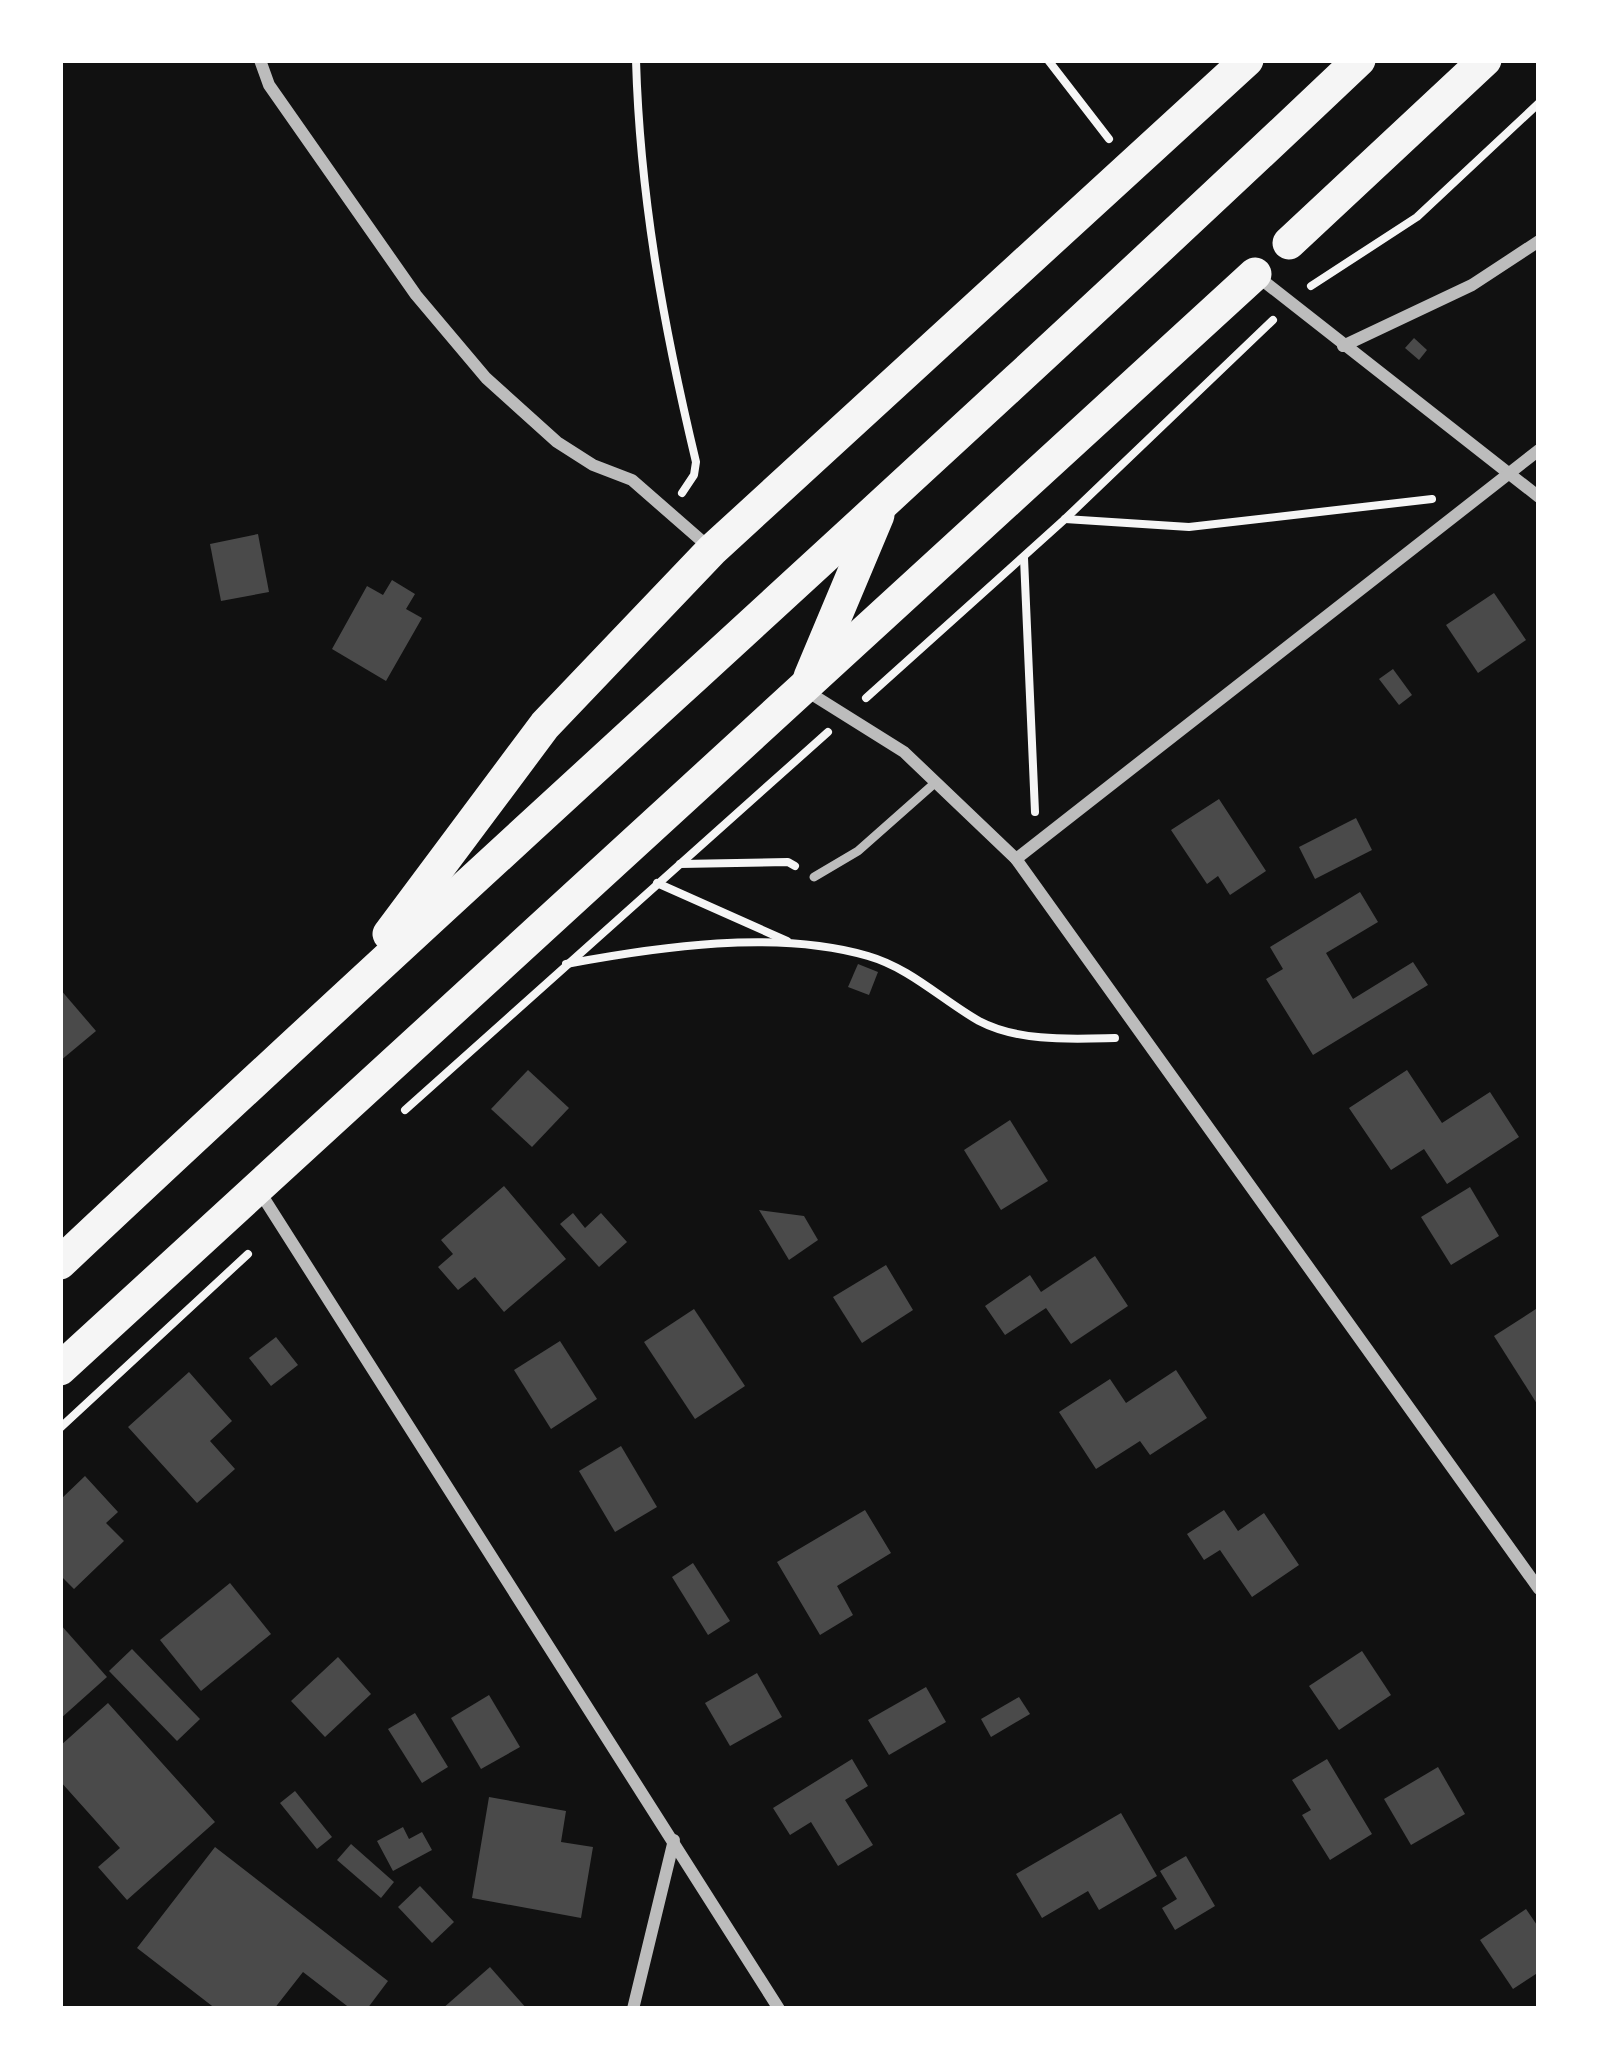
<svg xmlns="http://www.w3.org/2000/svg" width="1599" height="2069" font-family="'Golos Text',sans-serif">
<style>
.building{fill:#4a4a4a}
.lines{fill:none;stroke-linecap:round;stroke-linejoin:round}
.path{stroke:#f5f5f5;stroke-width:8}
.service{stroke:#bcbcbc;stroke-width:9}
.minor{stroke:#bcbcbc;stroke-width:12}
.trunk{stroke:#f5f5f5;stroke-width:33}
</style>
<rect width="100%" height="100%" fill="#111"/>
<g class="building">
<polygon points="1414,338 1427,350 1419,360 1405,348"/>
<polygon points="258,534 269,592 221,601 210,544"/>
<polygon points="392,580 415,594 406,609 422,618 386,681 332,649 367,586 383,595"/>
<polygon points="1494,593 1526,640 1478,673 1446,625"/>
<polygon points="1393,669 1412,695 1399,705 1379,679"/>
<polygon points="1219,799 1266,871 1230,895 1218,876 1207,884 1171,830"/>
<polygon points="1356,818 1372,850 1315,879 1299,847"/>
<polygon points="1360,892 1378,922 1326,953 1353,999 1413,962 1428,985 1313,1055 1266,979 1283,969 1270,947"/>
<polygon points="858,964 878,972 869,995 848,987"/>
<polygon points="60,989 96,1031 60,1061"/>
<polygon points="528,1070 569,1108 532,1147 491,1109"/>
<polygon points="1407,1070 1442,1123 1490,1092 1519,1137 1447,1184 1424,1149 1391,1170 1349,1108"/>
<polygon points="1010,1120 1048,1181 1001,1210 964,1150"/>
<polygon points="504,1186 566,1259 504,1312 475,1277 458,1290 438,1267 453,1254 441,1240"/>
<polygon points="1470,1187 1499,1236 1451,1265 1421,1217"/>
<polygon points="759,1210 804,1216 818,1240 789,1260"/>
<polygon points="573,1213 585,1228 601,1213 627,1242 599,1267 560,1224"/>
<polygon points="1095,1256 1128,1306 1071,1344 1046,1308 1005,1335 985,1306 1030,1275 1041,1292"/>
<polygon points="886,1265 913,1310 862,1343 833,1297"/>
<polygon points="1539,1307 1539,1407 1494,1336"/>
<polygon points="694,1309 745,1386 695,1419 644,1342"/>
<polygon points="276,1337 298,1365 271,1386 249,1358"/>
<polygon points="560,1341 597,1399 551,1429 514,1370"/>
<polygon points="1176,1370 1207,1418 1150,1455 1140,1441 1096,1469 1059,1412 1110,1379 1126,1403"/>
<polygon points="189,1372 232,1421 210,1441 235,1469 197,1503 128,1427"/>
<polygon points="621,1446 657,1507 615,1532 579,1471"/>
<polygon points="85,1476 118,1512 106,1523 124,1541 74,1589 60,1575 60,1500"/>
<polygon points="865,1510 891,1553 837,1586 853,1615 820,1635 777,1562"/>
<polygon points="1224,1510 1238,1531 1264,1513 1299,1565 1252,1597 1220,1550 1204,1560 1187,1534"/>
<polygon points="693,1563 730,1621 708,1635 672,1577"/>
<polygon points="230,1583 271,1634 201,1691 160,1640"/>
<polygon points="60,1624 107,1677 60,1719"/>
<polygon points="132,1649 200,1719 177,1741 109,1671"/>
<polygon points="1362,1651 1391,1695 1339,1730 1309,1686"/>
<polygon points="338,1657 371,1694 325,1737 291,1701"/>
<polygon points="757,1673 782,1717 730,1746 705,1703"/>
<polygon points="926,1687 946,1722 889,1755 868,1720"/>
<polygon points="489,1695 520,1747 481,1769 451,1718"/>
<polygon points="1019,1697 1030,1714 991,1737 981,1719"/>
<polygon points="108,1703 215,1822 127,1900 98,1867 120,1848 60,1781 60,1746"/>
<polygon points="415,1713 448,1767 422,1783 388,1729"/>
<polygon points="852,1759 868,1786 845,1800 873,1845 838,1866 811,1822 790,1835 773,1808"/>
<polygon points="1327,1759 1372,1834 1330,1860 1302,1815 1311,1810 1292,1780"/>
<polygon points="1438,1767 1465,1814 1411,1845 1384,1799"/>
<polygon points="295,1791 332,1837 317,1849 280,1803"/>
<polygon points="489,1797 566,1811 561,1842 593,1847 581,1918 472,1898"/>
<polygon points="1121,1813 1157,1876 1099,1910 1088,1891 1042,1918 1016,1874"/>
<polygon points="403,1827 409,1839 422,1832 432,1850 393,1871 377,1841"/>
<polygon points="351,1844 394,1882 381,1898 337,1860"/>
<polygon points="215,1847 388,1981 367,2009 351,2009 303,1972 274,2009 216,2009 137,1948"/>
<polygon points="1186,1856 1215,1906 1175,1930 1162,1908 1177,1899 1160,1871"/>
<polygon points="420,1886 454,1922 432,1943 398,1907"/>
<polygon points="1526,1909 1539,1928 1539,1972 1513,1989 1480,1940"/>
<polygon points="490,1967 527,2009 442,2009"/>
</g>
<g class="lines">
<g class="path">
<path d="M636,60C640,199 664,328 696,462L694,475L682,493"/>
<polyline points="1048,60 1109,139"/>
<polyline points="1311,286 1417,217 1539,103"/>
<polyline points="1065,519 1189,527 1432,499"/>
<polyline points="1024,558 1035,812"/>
<polyline points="866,698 1065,519 1273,320"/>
<polyline points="680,864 788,862 795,866"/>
<polyline points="657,883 787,941"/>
<path d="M566,964C657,947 777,929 868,956C910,968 942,1000 979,1021C1019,1042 1071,1039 1115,1038"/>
<polyline points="405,1110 828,732"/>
<polyline points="60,1428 248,1254"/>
</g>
<polyline class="service" points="814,877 858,851 936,782"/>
<g class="minor">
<polyline points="260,60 269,85 416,295 486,378 557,442 593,465 632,480 711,549"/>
<polyline points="1257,276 1539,497"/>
<polyline points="1343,346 1472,285 1539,241"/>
<polyline points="805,690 904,752 1016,859 1539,1589"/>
<polyline points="1016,859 1539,450"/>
<polyline points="258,1189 779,2009"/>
<polyline points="633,2009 674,1840"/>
</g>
<g class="trunk">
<polyline points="1289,243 1485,60"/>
<polyline points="810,677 878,515"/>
<polyline points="389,934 545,725 712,550 1247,60"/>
<path d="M60,1263C490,858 931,466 1359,60"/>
<polyline points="60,1369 1255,274"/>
</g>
</g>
<rect width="1599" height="2069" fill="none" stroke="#ffffff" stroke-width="126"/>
</svg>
